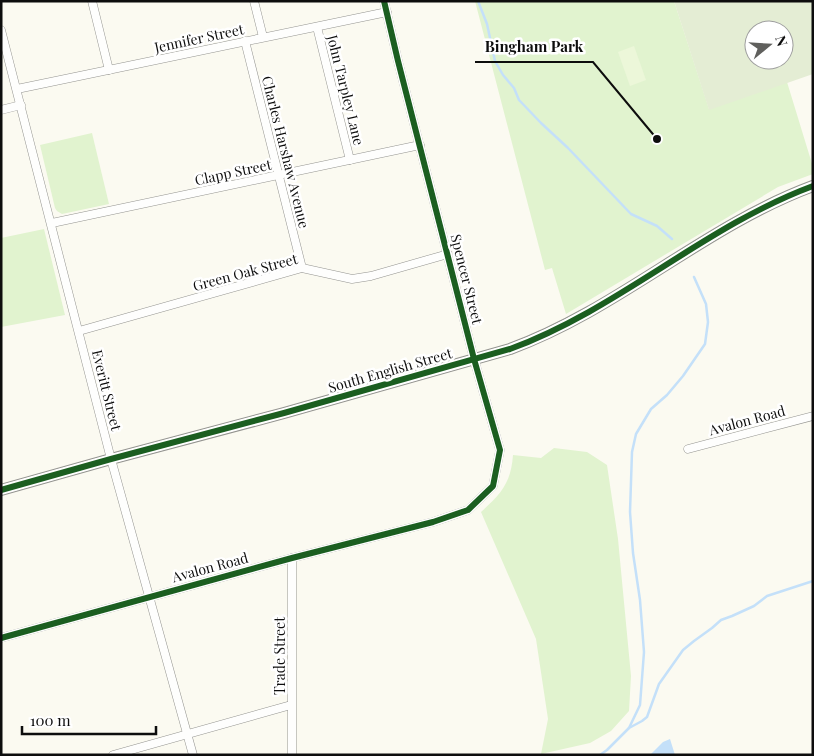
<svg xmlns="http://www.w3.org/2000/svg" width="814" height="756" font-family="'Playfair Display',serif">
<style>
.green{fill:#e1f3cf}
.cemetery{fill:#e4edd4;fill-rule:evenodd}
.pitch{fill:#ecf7d9}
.water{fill:#c4e0f9}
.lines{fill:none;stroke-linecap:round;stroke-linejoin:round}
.stream{stroke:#c4e0f9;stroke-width:2.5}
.minor-casing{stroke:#949490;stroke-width:9}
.tertiary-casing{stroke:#949490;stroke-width:12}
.minor{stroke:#fefefd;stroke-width:8}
.tertiary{stroke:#fefefd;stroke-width:10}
.cycleway-casing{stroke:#fff;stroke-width:9}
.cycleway{stroke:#1b5e20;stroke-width:6}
.labels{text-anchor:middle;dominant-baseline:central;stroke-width:5;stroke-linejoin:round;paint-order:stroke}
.street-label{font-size:14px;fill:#0d0d0d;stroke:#fff}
.leader{fill:none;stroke:#0d0d0d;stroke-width:2}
.callout-dot{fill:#0d0d0d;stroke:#fff;stroke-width:2}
.callout-label{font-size:15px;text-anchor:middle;font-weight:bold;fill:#0d0d0d;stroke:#fff;stroke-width:5;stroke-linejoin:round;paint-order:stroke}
</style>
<rect width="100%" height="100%" fill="#fbfaf1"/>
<g class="green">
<polygon points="475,1 674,1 709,109 787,82 813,167 813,174 778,187 566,314 552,268 545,270"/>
<polygon points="92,133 109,204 62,214 57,211 55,208 40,145"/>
<polygon points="44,229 65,315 1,327 1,238"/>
<path d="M554,448L587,452L607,465L618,539L631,676L629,711L611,731L590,743L541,754L548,719L536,639L481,512C501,494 511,483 513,455L541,458Z"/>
</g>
<path class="cemetery" d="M674,1H813V74L709,110ZM754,30H784V60H754Z"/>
<polygon class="pitch" points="634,46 646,80 630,86 618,52"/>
<polygon class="water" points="670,739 675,755 650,755 663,742"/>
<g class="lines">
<g class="stream">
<polyline points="478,1 487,24 495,61 503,75 514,88 519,100 541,123 568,148 631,214 657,226 672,239"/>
<polyline points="629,728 640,705 644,652 640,600 633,553 630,512 632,452 636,434 651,409 667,395 683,376 705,344 708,322 706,304 694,277"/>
<polyline points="600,755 607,750 629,728 642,721 647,717 659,684 683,650 694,641 712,628 721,620 732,616 754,606 767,596 813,581"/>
</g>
<g class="minor-casing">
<g id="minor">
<polyline points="92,1 109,70"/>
<polyline points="254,1 263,37"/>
<polyline points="317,27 350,160"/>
<polyline points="1,30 111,459 193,755"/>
<polyline points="245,41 302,268"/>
<polyline points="17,89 387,12"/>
<polyline points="1,110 21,105"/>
<path d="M52,223C174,197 297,172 420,145"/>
<polyline points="79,331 302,268 352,279 371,276 448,254"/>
<polyline points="688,449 813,416"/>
<polyline points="1,638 292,558 433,522 468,510 493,486 500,450 474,359 398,61 384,1"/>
<polyline points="113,755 291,705"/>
<polyline points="292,755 292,558"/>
</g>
</g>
<g class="tertiary-casing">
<path id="tertiary" d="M1,490L111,459L284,413L510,349C619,309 705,226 813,186"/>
</g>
<use href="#minor" class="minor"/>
<use href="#tertiary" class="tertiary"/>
<g class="cycleway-casing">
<g id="cycleway">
<path d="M1,490L111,459L284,413L510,349C619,309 705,226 813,186"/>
<polyline points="1,638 292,558 433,522 468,510 493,486 500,450 474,359 398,61 384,1"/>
</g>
</g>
<use href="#cycleway" class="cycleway"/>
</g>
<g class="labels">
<g class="street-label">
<text transform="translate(199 38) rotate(-12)">Jennifer Street</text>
<text transform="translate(346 90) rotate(76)">John Tarpley Lane</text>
<text transform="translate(286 152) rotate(76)">Charles Harshaw Avenue</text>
<text transform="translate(233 172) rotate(-12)">Clapp Street</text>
<text transform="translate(245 272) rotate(-15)">Green Oak Street</text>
<text transform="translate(467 279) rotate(76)">Spencer Street</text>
<text transform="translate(390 370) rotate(-16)">South English Street</text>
<text transform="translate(107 390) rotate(76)">Everitt Street</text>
<text transform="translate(747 420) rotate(-15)">Avalon Road</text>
<text transform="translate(210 567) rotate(-15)">Avalon Road</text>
<text transform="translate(279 656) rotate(-90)">Trade Street</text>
</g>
</g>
<path class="leader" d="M657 139L593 62H475"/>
<circle class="callout-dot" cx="657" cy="139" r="5"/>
<g class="callout-label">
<text x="534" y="52">Bingham Park</text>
</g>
<rect width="814" height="756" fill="none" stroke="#0d0d0d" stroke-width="5"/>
<g transform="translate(769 45) rotate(72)"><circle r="24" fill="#ffffff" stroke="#9e9e9e"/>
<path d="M0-4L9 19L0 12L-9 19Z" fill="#60605d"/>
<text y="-8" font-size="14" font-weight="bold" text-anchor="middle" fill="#0d0d0d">N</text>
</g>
<path d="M22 726v8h134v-8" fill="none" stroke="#0d0d0d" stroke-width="2.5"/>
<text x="30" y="726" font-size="15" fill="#0d0d0d" stroke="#ffffff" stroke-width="4" paint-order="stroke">100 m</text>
</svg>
